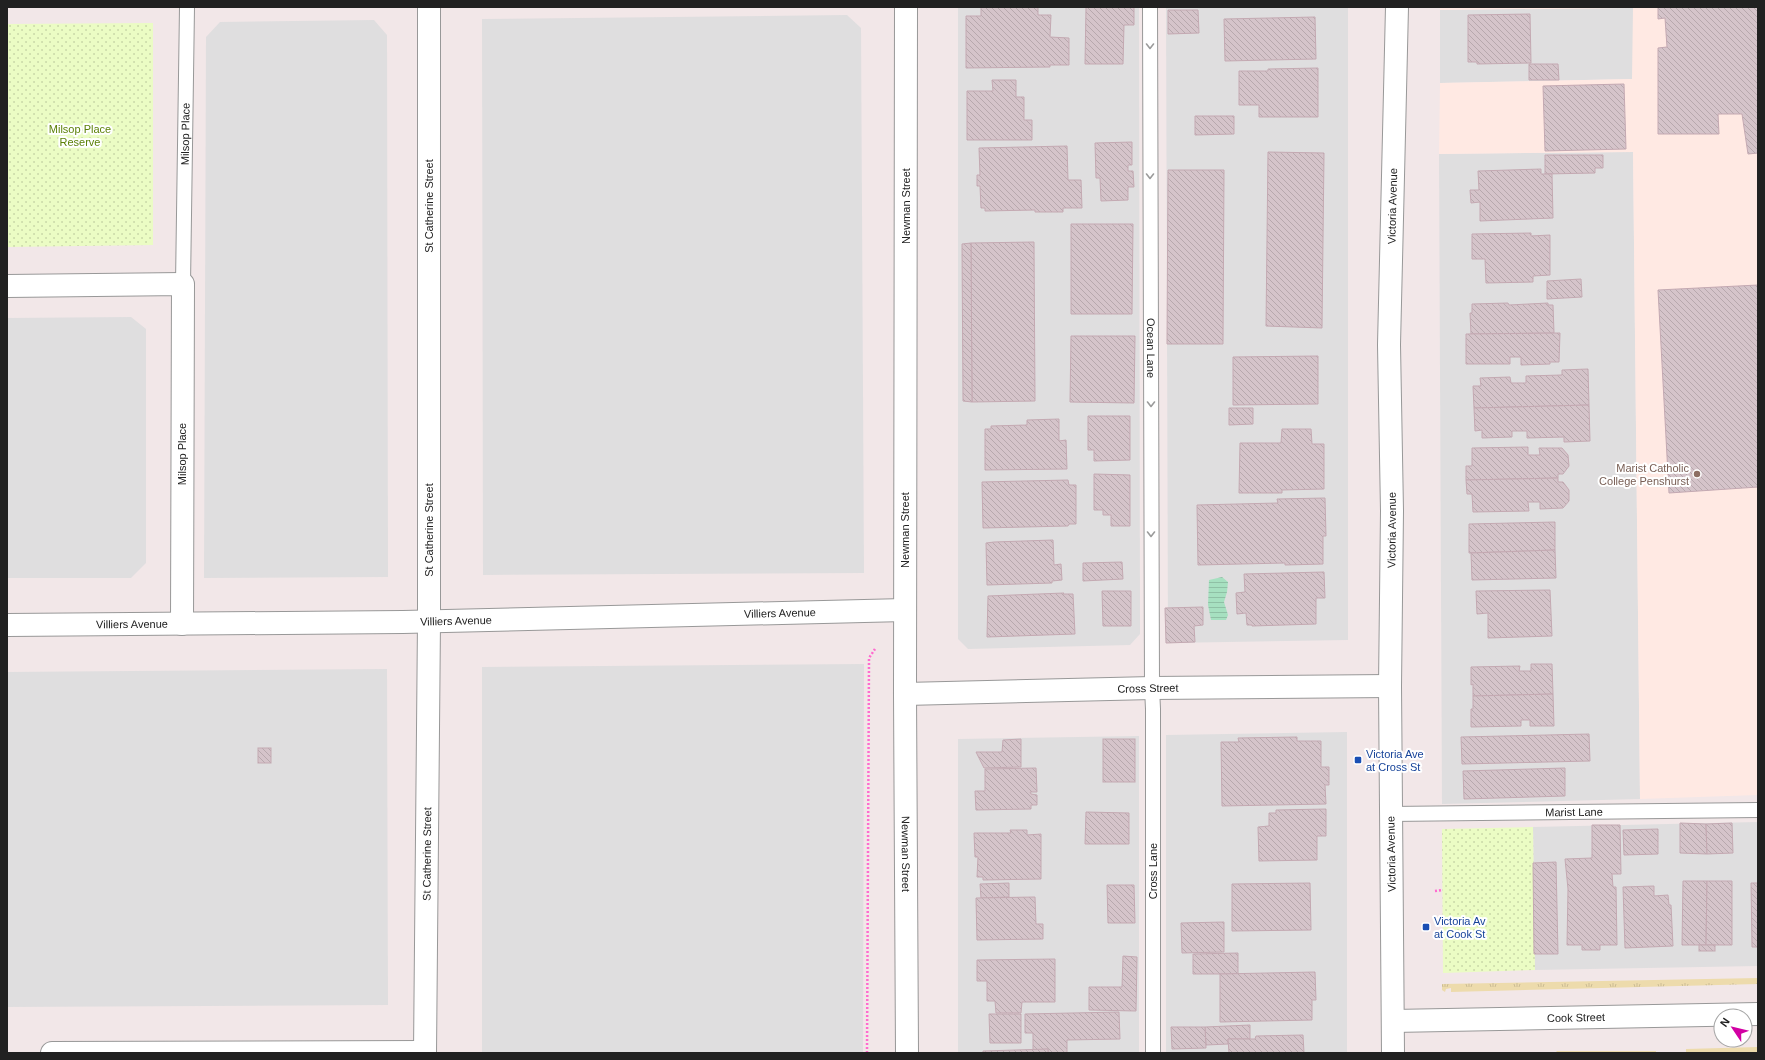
<svg xmlns="http://www.w3.org/2000/svg" width="1765" height="1060" font-family="Arial,sans-serif">
<style>
.residential{fill:#dfdedf}
.education{fill:#ffe9e3}
.grass{fill:url(#grass-tufts)}
.park{fill:url(#park-dots)}
.water{fill:url(#water-rules)}
.building{fill:url(#building-back-hatch);stroke:#c4a9b2}
.lines{fill:none;stroke-linecap:round;stroke-linejoin:round}
.service-casing{stroke:#989898;stroke-width:16}
.minor-casing{stroke:#989898;stroke-width:24}
.path{stroke:#ff6bcf;stroke-width:2.5;stroke-dasharray:2 2;stroke-linecap:butt}
.service{stroke:#fff;stroke-width:14}
.minor{stroke:#fff;stroke-width:22}
.oneway{stroke:#9b9b9b}
.education-dot{fill:#8d6e63;stroke:#fff;stroke-width:1.5}
.transit-dot{fill:#1a4fb4;stroke:#fff;stroke-width:1.5}
.labels{text-anchor:middle;dominant-baseline:central;stroke-width:4;stroke-linejoin:round;paint-order:stroke}
.park-label{font-size:11px;fill:#5c8108;stroke:#fff}
.street-label{font-size:11px;fill:#212121;stroke:#fff}
.education-label{font-size:11px;fill:#785e54;stroke:#fff;text-anchor:end}
.transit-label{font-size:11px;fill:#164399;stroke:#fff;text-anchor:start}
</style>
<defs>
<pattern id="grass-tufts" width="24" height="20" patternUnits="userSpaceOnUse"><rect width="24" height="20" fill="#eddbac"/><path d="M3 7l-1-3M5 7V3M7 7l1-3M15 17l-1-3M17 17v-4M19 17l1-3" fill="none" stroke="#cbbc94"/></pattern>
<pattern id="park-dots" width="8" height="8" patternUnits="userSpaceOnUse"><rect width="8" height="8" fill="#ebfcc4"/><path d="M2 2h.1M6 6h.1" fill="none" stroke="#c9d8a8" stroke-width="1.8" stroke-linecap="round"/></pattern>
<pattern id="water-rules" width="6" height="5" patternUnits="userSpaceOnUse"><rect width="6" height="5" fill="#a6e0c0"/><path d="M0 2.5h6" fill="none" stroke="#8fc0a5"/></pattern>
<pattern id="building-back-hatch" width="6" height="6" patternUnits="userSpaceOnUse"><rect width="6" height="6" fill="#d5c4ca"/><path d="M-1 5l2 2M0 0l6 6M5-1l2 2" fill="none" stroke="#b7a8ad"/></pattern>
</defs>
<rect width="100%" height="100%" fill="#f2e7e8"/>
<g class="residential">
<polygon points="958,7 1139,7 1140,634 1130,645 968,649 958,639"/>
<polygon points="1166,7 1348,7 1348,640 1168,643"/>
<polygon points="1633,7 1633,79 1440,83 1440,10"/>
<polygon points="847,15 861,28 864,573 483,575 482,19"/>
<polygon points="374,20 387,35 388,577 204,578 206,37 220,22"/>
<polygon points="1633,152 1640,799 1442,804 1439,154"/>
<polygon points="131,317 146,329 146,563 131,578 7,578 7,318"/>
<polygon points="864,664 863,1053 482,1053 482,667"/>
<polygon points="387,669 388,1005 7,1007 7,672"/>
<polygon points="1347,732 1347,1053 1166,1053 1166,735"/>
<polygon points="1139,736 1139,1053 958,1053 958,739"/>
<polygon points="1758,822 1758,966 1535,970 1533,827"/>
</g>
<polygon class="education" points="1440,7 1758,7 1758,795 1640,799 1633,152 1439,154 1440,83 1632,79 1633,8 1440,10"/>
<g class="grass">
<polygon points="1758,978 1758,984 1451,992 1451,988 1446,989 1445,992 1442,990 1442,984"/>
<polygon points="1758,1047 1758,1053 1686,1053 1686,1049"/>
<polygon points="1557,1051 1656,1051 1656,1053 1555,1053"/>
</g>
<g class="park">
<polygon points="153,23 153,245 7,247 7,24"/>
<polygon points="1533,827 1535,970 1443,973 1442,829"/>
</g>
<polygon class="water" points="1222,577 1228,582 1227,592 1224,602 1228,615 1226,620 1211,620 1208,605 1209,580"/>
<g class="building">
<polygon points="981,7 1038,7 1038,15 1051,15 1050,37 1069,38 1069,65 1050,65 1050,67 966,68 966,16 981,16"/>
<polygon points="1086,7 1134,7 1134,25 1124,25 1123,64 1085,64"/>
<polygon points="1658,7 1758,7 1758,153 1748,154 1742,114 1718,114 1719,134 1658,134 1658,48 1667,47 1665,18 1658,19"/>
<polygon points="1168,10 1198,10 1199,33 1168,34"/>
<polygon points="1530,14 1531,63 1477,64 1477,62 1468,62 1468,15"/>
<polygon points="1315,17 1316,59 1225,61 1224,19"/>
<polygon points="1529,64 1558,64 1559,80 1529,80"/>
<polygon points="1318,68 1318,117 1259,117 1259,105 1239,105 1239,71 1268,71 1268,69"/>
<polygon points="992,80 1016,80 1016,97 1024,97 1024,120 1032,120 1032,140 967,140 967,91 993,91"/>
<polygon points="1624,84 1626,149 1545,151 1543,86"/>
<polygon points="1195,116 1234,116 1234,134 1195,135"/>
<polygon points="1132,142 1132,165 1128,165 1128,171 1133,171 1134,187 1128,187 1128,200 1101,201 1100,178 1096,178 1095,143"/>
<polygon points="1067,146 1068,180 1081,180 1082,208 1063,208 1063,212 1035,212 1035,210 985,211 985,208 981,208 980,186 977,186 977,175 980,175 979,148"/>
<polygon points="1268,152 1324,153 1322,328 1266,326"/>
<polygon points="1545,155 1603,155 1603,168 1595,168 1595,173 1545,174"/>
<polygon points="1541,169 1541,174 1552,174 1553,218 1480,221 1480,202 1471,203 1470,190 1479,190 1478,171"/>
<polygon points="1168,170 1224,170 1223,344 1167,344"/>
<polygon points="1071,224 1133,224 1132,314 1071,314"/>
<polygon points="1531,233 1531,236 1550,235 1550,275 1533,276 1533,282 1486,283 1485,259 1472,259 1472,234"/>
<polygon points="1034,242 1035,401 972,402 971,243"/>
<polygon points="971,243 972,402 963,401 962,244"/>
<polygon points="1581,279 1582,297 1547,299 1547,281"/>
<polygon points="1758,285 1758,487 1669,493 1658,290"/>
<polygon points="1508,303 1509,305 1548,303 1548,305 1553,305 1554,333 1471,334 1470,313 1472,313 1472,304"/>
<polygon points="1560,333 1559,362 1550,362 1550,364 1521,365 1521,357 1510,357 1510,364 1466,364 1466,334"/>
<polygon points="1071,336 1135,336 1134,403 1070,402"/>
<polygon points="1318,356 1318,404 1233,405 1233,357"/>
<polygon points="1588,369 1589,405 1474,408 1473,386 1481,386 1480,378 1510,377 1511,383 1526,383 1526,376 1562,375 1562,370"/>
<polygon points="1589,405 1590,441 1564,442 1564,437 1527,438 1527,431 1512,431 1512,437 1482,438 1482,430 1475,431 1474,408"/>
<polygon points="1229,408 1253,408 1253,424 1229,425"/>
<polygon points="1088,416 1130,416 1130,460 1094,461 1094,450 1088,450"/>
<polygon points="1059,419 1059,441 1066,440 1067,469 985,470 985,429 991,429 991,426 1027,425 1027,420"/>
<polygon points="1282,429 1311,429 1312,444 1324,444 1324,489 1282,490 1282,493 1239,493 1240,443 1281,443"/>
<polygon points="1528,447 1528,455 1540,455 1539,448 1562,448 1568,455 1569,466 1563,474 1558,474 1558,478 1466,480 1466,466 1472,466 1472,448"/>
<polygon points="1094,474 1130,475 1130,526 1111,526 1111,515 1103,515 1103,510 1094,510"/>
<polygon points="1558,478 1558,482 1563,482 1569,490 1569,501 1563,508 1540,509 1540,502 1528,502 1529,511 1473,512 1472,494 1467,494 1466,480"/>
<polygon points="1068,480 1069,485 1076,485 1076,524 1069,524 1068,526 983,528 982,482"/>
<polygon points="1325,498 1326,536 1323,536 1323,564 1285,565 1285,563 1198,565 1197,505 1278,503 1277,499"/>
<polygon points="1555,522 1555,550 1469,553 1469,524"/>
<polygon points="1053,540 1054,565 1061,564 1062,580 1052,581 1052,583 987,585 986,543 994,542"/>
<polygon points="1555,550 1556,578 1472,580 1471,553"/>
<polygon points="1122,562 1123,579 1083,581 1083,563"/>
<polygon points="1324,572 1325,598 1316,598 1316,624 1252,626 1252,625 1247,625 1246,613 1237,614 1236,593 1245,592 1244,574"/>
<polygon points="1550,590 1552,636 1488,638 1488,613 1477,614 1476,591"/>
<polygon points="1102,591 1131,591 1131,626 1103,626"/>
<polygon points="1064,593 1063,594 1073,594 1075,634 987,637 988,596"/>
<polygon points="1203,607 1203,625 1194,626 1195,642 1166,643 1165,608"/>
<polygon points="1531,664 1552,664 1553,694 1473,696 1473,684 1471,685 1471,667 1520,666 1519,671 1531,671"/>
<polygon points="1553,694 1554,726 1530,726 1530,720 1521,720 1521,726 1471,727 1471,709 1473,709 1473,696"/>
<polygon points="1589,734 1590,761 1462,764 1461,737"/>
<polygon points="1297,737 1297,741 1321,741 1321,767 1329,767 1329,785 1325,785 1326,804 1222,806 1221,742 1239,742 1238,738"/>
<polygon points="1021,739 1021,767 984,768 976,752 1002,752 1003,740"/>
<rect x="1103" y="739" width="32" height="43"/>
<rect x="258" y="748" width="13" height="15"/>
<polygon points="1036,768 1037,792 1030,792 1031,794 1037,795 1037,805 1031,805 1031,809 976,810 975,791 985,791 985,769"/>
<polygon points="1565,768 1565,796 1464,799 1463,771"/>
<polygon points="1326,809 1326,836 1317,836 1317,860 1259,861 1258,827 1269,826 1269,813 1276,813 1276,810"/>
<polygon points="1086,812 1129,813 1129,844 1085,844"/>
<polygon points="1680,823 1706,824 1707,854 1680,853"/>
<polygon points="1732,823 1733,853 1707,854 1706,824"/>
<polygon points="1592,825 1620,825 1621,874 1612,874 1613,887 1616,887 1617,945 1600,945 1600,950 1582,950 1582,945 1567,945 1568,889 1565,859 1592,858"/>
<polygon points="1658,829 1658,854 1624,855 1623,830"/>
<polygon points="1010,830 1027,830 1027,835 1041,834 1041,879 983,880 983,877 977,877 978,857 975,857 974,833 1011,833"/>
<polygon points="1556,862 1558,954 1534,954 1533,863"/>
<polygon points="1683,881 1707,881 1706,945 1682,945"/>
<polygon points="1707,881 1732,881 1732,945 1706,945"/>
<polygon points="1009,883 1009,897 981,898 980,884"/>
<polygon points="1310,883 1311,930 1232,931 1232,884"/>
<polygon points="1751,883 1758,883 1758,947 1752,947"/>
<polygon points="1107,885 1134,885 1135,923 1108,923"/>
<polygon points="1654,886 1654,896 1668,895 1669,905 1671,905 1673,946 1625,948 1623,887"/>
<polygon points="1035,897 1036,924 1043,924 1043,939 977,940 976,898"/>
<polygon points="1224,922 1224,952 1182,953 1181,923"/>
<rect x="1699" y="945" width="16" height="6"/>
<polygon points="1238,953 1238,974 1193,974 1193,954"/>
<polygon points="1123,956 1137,957 1136,1011 1089,1010 1089,987 1122,987"/>
<polygon points="1055,959 1055,1002 1022,1002 1021,1013 996,1013 995,1001 987,1001 987,981 977,981 977,960"/>
<polygon points="1315,972 1316,1000 1312,1000 1312,1020 1220,1022 1220,974"/>
<polygon points="1119,1012 1120,1039 1067,1040 1067,1053 1048,1053 1048,1049 1033,1050 1033,1033 1025,1033 1025,1014"/>
<polygon points="989,1014 1021,1014 1021,1043 990,1043"/>
<polygon points="1250,1025 1250,1039 1228,1039 1228,1044 1206,1045 1205,1027"/>
<polygon points="1171,1027 1205,1027 1206,1048 1172,1049"/>
<polygon points="1303,1035 1304,1053 1229,1053 1228,1039 1255,1039 1256,1036"/>
<polygon points="1048,1049 1048,1053 983,1053 983,1051"/>
</g>
<g class="lines">
<g class="service-casing">
<g id="service">
<path id="s1" d="M1150,7L1152,688L1153,709V1053"/>
<path id="s2" d="M183,284L187,7"/>
<path id="s3" d="M1390,814L1758,810"/>
</g>
</g>
<g class="minor-casing">
<g id="minor">
<path id="s4" d="M906,7L905,694L907,1053"/>
<polyline points="7,286 183,284 182,624"/>
<path id="s5" d="M7,625L403,622L905,610"/>
<path id="s6" d="M905,694L1152,688L1390,686"/>
<path id="s7" d="M1393,1021L1758,1014"/>
<polyline points="52,1053 425,1052"/>
<path id="s8" d="M425,1053L429,621V7"/>
<path id="s9" d="M1393,1053L1390,686L1392,511L1389,345L1397,7"/>
</g>
</g>
<g class="path">
<polyline points="1435,891 1442,890"/>
<polyline points="867,1053 869,658 875,649"/>
</g>
<use href="#service" class="service"/>
<use href="#minor" class="minor"/>
</g>
<defs><path id="oneway-chevron" d="M-2-3.5L2.5 0L-2 3.5" fill="none" stroke-width="1.6" stroke-linecap="round" stroke-linejoin="round"/></defs>
<g class="oneway">
<use href="#oneway-chevron" transform="translate(1150 46) rotate(90)"/>
<use href="#oneway-chevron" transform="translate(1150 176) rotate(90)"/>
<use href="#oneway-chevron" transform="translate(1151 404) rotate(90)"/>
<use href="#oneway-chevron" transform="translate(1151 534) rotate(90)"/>
</g>
<circle class="education-dot" cx="1697" cy="474" r="4"/>
<g class="transit-dot">
<rect x="1354" y="756" width="8" height="8" rx="2"/>
<rect x="1422" y="923" width="8" height="8" rx="2"/>
</g>
<g class="labels">
<g class="park-label">
<text x="80" y="129">Milsop Place<tspan x="80" dy="13">Reserve</tspan></text>
</g>
<g class="street-label">
<text stroke="none"><textPath href="#s2" startOffset="150">Milsop Place</textPath></text>
<text transform="translate(429 206) rotate(-90)">St Catherine Street</text>
<text transform="translate(906 206) rotate(-90)">Newman Street</text>
<text stroke="none"><textPath href="#s9" startOffset="847">Victoria Avenue</textPath></text>
<text stroke="none"><textPath href="#s1" startOffset="341">Ocean Lane</textPath></text>
<text transform="translate(182 454) rotate(-90)">Milsop Place</text>
<text transform="translate(429 530) rotate(-90)">St Catherine Street</text>
<text transform="translate(905 530) rotate(-90)">Newman Street</text>
<text stroke="none"><textPath href="#s9" startOffset="523">Victoria Avenue</textPath></text>
<text stroke="none"><textPath href="#s5" startOffset="773">Villiers Avenue</textPath></text>
<text stroke="none"><textPath href="#s5" startOffset="449">Villiers Avenue</textPath></text>
<text stroke="none"><textPath href="#s5" startOffset="125">Villiers Avenue</textPath></text>
<text stroke="none"><textPath href="#s6" startOffset="243">Cross Street</textPath></text>
<text stroke="none"><textPath href="#s3" startOffset="184">Marist Lane</textPath></text>
<text stroke="none"><textPath href="#s8" startOffset="199">St Catherine Street</textPath></text>
<text stroke="none"><textPath href="#s4" startOffset="847">Newman Street</textPath></text>
<text transform="translate(1391 854) rotate(-91)">Victoria Avenue</text>
<text transform="translate(1153 871) rotate(-90)">Cross Lane</text>
<text stroke="none"><textPath href="#s7" startOffset="183">Cook Street</textPath></text>
</g>
<g class="education-label">
<text x="1689" y="468">Marist Catholic<tspan x="1689" dy="13">College Penshurst</tspan></text>
</g>
<g class="transit-label">
<text x="1366" y="754">Victoria Ave<tspan x="1366" dy="13">at Cross St</tspan></text>
<text x="1434" y="921">Victoria Av<tspan x="1434" dy="13">at Cook St</tspan></text>
</g>
</g>
<rect width="1765" height="1060" fill="none" stroke="#212121" stroke-width="16"/>
<g transform="translate(1733 1028) rotate(305)"><circle r="19" fill="#ffffff" stroke="#a6a6a6"/>
<path d="M0-3L7 15L0 10L-7 15Z" fill="#d200a3"/>
<text y="-6" font-size="11" font-weight="bold" text-anchor="middle" fill="#212121">N</text>
</g>
</svg>
